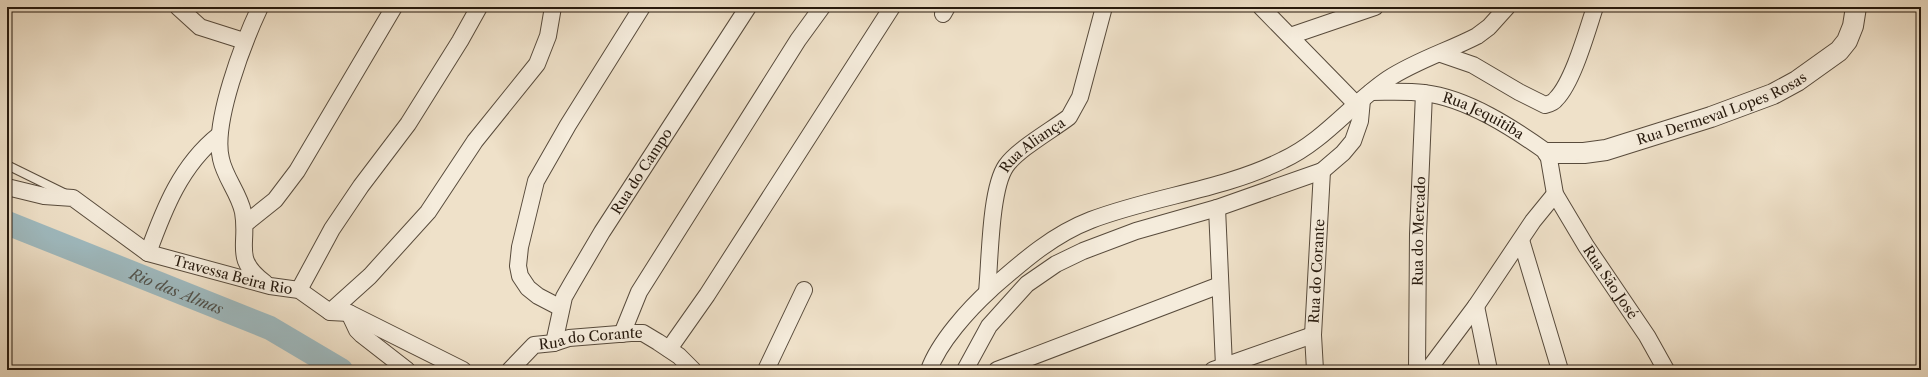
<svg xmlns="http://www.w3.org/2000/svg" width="1928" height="377" font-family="'Libre Caslon Text',serif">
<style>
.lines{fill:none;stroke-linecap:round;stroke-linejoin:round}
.river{stroke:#9fbbc1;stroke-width:24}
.service-casing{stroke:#584b3c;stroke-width:10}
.minor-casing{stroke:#584b3c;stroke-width:18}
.tertiary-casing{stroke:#584b3c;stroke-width:22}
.service{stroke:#f5ecdc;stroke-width:8}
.minor{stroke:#f5ecdc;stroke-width:16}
.tertiary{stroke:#f5ecdc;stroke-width:20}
.labels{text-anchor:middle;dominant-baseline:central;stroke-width:3;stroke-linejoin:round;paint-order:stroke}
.street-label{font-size:14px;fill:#26190d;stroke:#f5ecdc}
.water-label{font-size:15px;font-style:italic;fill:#50524c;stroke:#f5ecdc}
</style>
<rect width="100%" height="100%" fill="#efe1c9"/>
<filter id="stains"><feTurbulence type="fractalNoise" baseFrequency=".005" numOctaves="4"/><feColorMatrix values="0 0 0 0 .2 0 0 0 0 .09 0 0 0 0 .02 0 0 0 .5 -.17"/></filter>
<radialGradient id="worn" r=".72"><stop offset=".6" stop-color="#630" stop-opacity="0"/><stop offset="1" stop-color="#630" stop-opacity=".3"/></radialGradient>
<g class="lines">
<path class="river" id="s1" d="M7,223L270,328L341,370"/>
<g class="service-casing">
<polyline id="service" points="7,165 64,193"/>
</g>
<g class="minor-casing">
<g id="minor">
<polyline points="178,7 200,27 244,41"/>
<path d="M260,7C244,41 212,123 221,159C225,178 239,193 243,212C249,246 232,258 265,283"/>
<polyline points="1261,7 1356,104"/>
<polyline points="943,14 947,7"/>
<polyline points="1290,36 1375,7"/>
<path d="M1441,54L1473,65L1519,92L1545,105C1549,104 1554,102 1556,99C1573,82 1587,31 1595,7"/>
<path id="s2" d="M1371,92C1389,92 1407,91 1424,93C1467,98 1513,128 1548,153L1555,194L1586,246L1647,336L1666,370"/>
<path id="s3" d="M7,187L44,196L73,198L148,253L270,286L299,290L330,312L349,313L463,370"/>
<polyline points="1217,208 1224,366"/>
<polyline points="245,224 275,200 297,171 394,7"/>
<polyline points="1521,240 1560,370"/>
<path d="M148,253C164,209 181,165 219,135"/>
<polyline points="299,290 332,229 361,186 408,124 460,41 479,7"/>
<path id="s4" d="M987,292C990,262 990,189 1006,166C1018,149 1052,130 1069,117L1080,97L1104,7"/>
<polyline points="1476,306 1489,370"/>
<polyline points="561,308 538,296 528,288 520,276 518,266 520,247 536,181 568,125 642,7"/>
<polyline points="330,312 370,276 428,212 475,141 537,64 548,36 553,7"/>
<polyline points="349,313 357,330 362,335 407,370"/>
<polyline points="622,334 639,292 798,40 822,7"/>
<path id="s5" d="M554,343L564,297L572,283L602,232L748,7"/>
<polyline points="669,349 707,295 892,7"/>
<path id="s6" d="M510,370L534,345L554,343L569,338L631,333H643L658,342L679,356L693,370"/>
<polyline points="766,370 804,290"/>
<path d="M929,370C939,342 969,309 991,289C1022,262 1052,235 1091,220C1154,196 1223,190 1283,160C1324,141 1351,104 1388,79C1415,61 1448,51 1477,36L1489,27L1507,7"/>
<polyline points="965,370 989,326 1027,284 1056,264 1083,251 1136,231 1217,208 1322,171 1343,153 1353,141 1360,121 1362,100"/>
<polyline points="997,370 1220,285"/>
<polyline points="1213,370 1313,335"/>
<path id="s7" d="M1315,370L1313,335L1322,171"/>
<path id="s8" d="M1417,370L1418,234L1424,93"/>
<polyline points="1428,370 1476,306 1533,221 1555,194"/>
</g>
</g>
<g class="tertiary-casing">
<g id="tertiary">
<path id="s9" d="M1548,153H1584L1606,150L1711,117L1773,94L1797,81L1839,51L1847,41L1853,26L1856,7"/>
</g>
</g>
<use href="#service" class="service"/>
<use href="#minor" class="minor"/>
<use href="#tertiary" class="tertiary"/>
</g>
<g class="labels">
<g class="street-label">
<text stroke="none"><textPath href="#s9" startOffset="181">Rua Dermeval Lopes Rosas</textPath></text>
<text stroke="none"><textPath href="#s2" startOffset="117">Rua Jequitiba</textPath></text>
<text stroke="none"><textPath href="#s4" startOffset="162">Rua Aliança</textPath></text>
<text stroke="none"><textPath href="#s5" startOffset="195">Rua do Campo</textPath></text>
<text stroke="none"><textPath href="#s8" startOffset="139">Rua do Mercado</textPath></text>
<text stroke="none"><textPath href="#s7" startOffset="99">Rua do Corante</textPath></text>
<text stroke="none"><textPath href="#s3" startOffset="248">Travessa Beira Rio</textPath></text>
<text stroke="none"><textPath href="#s2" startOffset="338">Rua São José</textPath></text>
<text stroke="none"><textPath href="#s6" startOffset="92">Rua do Corante</textPath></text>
</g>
<g class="water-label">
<text stroke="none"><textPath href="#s1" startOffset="183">Rio das Almas</textPath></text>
</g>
</g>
<rect width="1928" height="377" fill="none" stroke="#efe1c9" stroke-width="24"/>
<rect x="8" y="8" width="1912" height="361" fill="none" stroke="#26190d" stroke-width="2"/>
<rect x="12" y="12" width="1904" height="353" fill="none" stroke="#26190d"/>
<rect width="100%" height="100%" filter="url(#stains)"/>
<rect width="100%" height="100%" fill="url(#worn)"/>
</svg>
